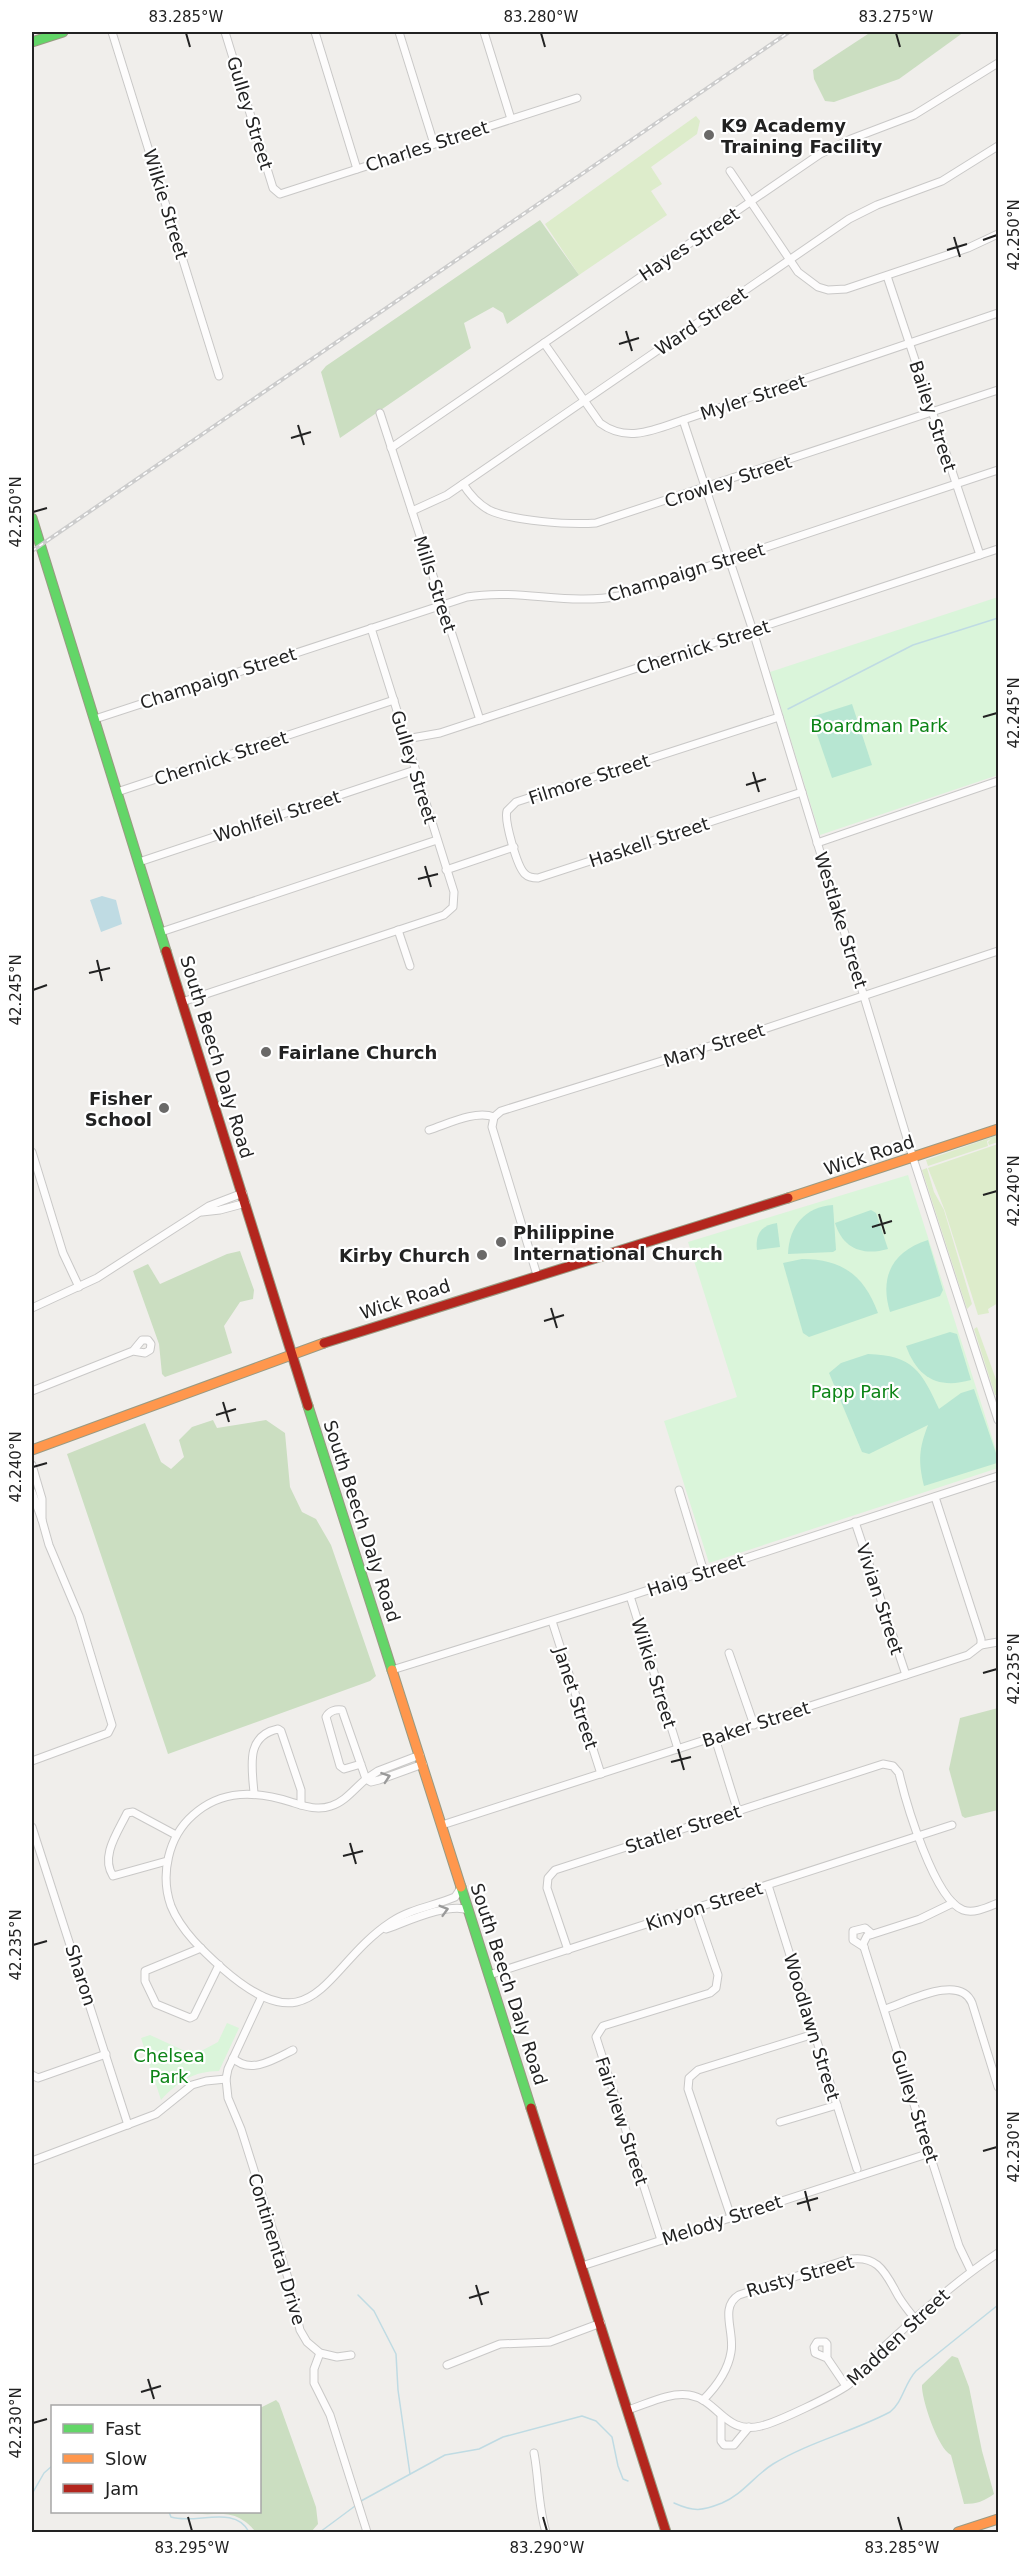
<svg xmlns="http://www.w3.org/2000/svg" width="1030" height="2564" font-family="'DejaVu Sans',sans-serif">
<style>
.grass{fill:#ddeccb}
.forest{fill:#cbdec1}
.park{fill:#daf5da}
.pitch{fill:#b7e6d2}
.water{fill:#bfdbe3}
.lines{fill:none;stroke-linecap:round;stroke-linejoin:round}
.stream{stroke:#bfdbe3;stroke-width:1.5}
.street-casing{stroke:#c9c8c7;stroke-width:9}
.fast-casing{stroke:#999a82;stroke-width:11}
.slow-casing{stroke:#999a82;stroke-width:11}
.jam-casing{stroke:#999a82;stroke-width:11}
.street{stroke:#fdfcfc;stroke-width:7}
.fast{stroke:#63d668;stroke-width:9}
.slow{stroke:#ff974d;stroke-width:9}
.jam{stroke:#b3261e;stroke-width:9}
.rail-casing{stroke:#ccc;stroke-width:4}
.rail{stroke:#fff;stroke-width:1.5;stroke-dasharray:4.5;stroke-linecap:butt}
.oneway{stroke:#9a9a9a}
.ticks{fill:none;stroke:#222;stroke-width:2}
.poi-dot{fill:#6a6968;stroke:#fff;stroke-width:2}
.labels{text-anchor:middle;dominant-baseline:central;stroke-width:4.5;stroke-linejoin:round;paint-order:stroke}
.street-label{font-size:18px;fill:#222;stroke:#fff}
.poi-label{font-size:18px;font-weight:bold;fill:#222;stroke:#fff;text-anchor:start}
.park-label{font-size:18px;fill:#0c8416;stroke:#fff}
.neatline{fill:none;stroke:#222;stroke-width:2}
.ticks-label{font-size:15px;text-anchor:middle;fill:#222}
</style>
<rect width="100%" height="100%" fill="#f0eeeb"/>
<g class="grass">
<polygon points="696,116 700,121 697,134 651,167 662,184 651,191 667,215 579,275 545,224"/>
<polygon points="998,1135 998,1142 989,1145 988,1142 991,1139 987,1141 988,1146 928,1166 926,1160"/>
<polygon points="998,1144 998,1303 988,1309 989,1313 978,1315 945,1211 928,1168"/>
<polygon points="927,1168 934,1192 944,1210 972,1304 967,1309 922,1170"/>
<polygon points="977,1327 998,1385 998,1395 995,1395 974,1329"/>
</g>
<g class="forest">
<polygon points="871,32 964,32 899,79 834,102 825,101 814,79 813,70"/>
<polygon points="540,220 579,275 507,324 503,313 493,307 464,323 471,348 340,438 321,372 326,366"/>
<polygon points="240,1251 254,1290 253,1299 240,1302 224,1326 232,1353 165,1377 162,1374 159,1344 133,1271 148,1264 160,1284 227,1254"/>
<polygon points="213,1420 217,1428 266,1420 285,1433 290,1487 302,1512 316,1519 331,1545 376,1676 370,1681 168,1754 67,1454 145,1423 161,1462 171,1469 184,1457 179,1440 192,1427"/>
<polygon points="998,1708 998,1810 965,1818 962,1816 949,1769 960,1718"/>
<path d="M952,2356L958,2358L969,2387L982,2451L994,2494C984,2501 977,2504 964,2504L951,2455C938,2449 921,2398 922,2385Z"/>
<path d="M276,2400L279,2403L316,2507L318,2524L311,2532H256C232,2504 218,2519 186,2512H260V2408Z"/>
</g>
<g class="park">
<polygon points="998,597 998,775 820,835 770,672"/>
<polygon points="908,1175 998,1456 998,1468 709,1563 664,1421 737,1397 688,1242"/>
<path d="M227,2023L239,2028L219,2071C194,2071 177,2082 161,2100L141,2038L150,2035L187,2052L203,2050L218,2042Z"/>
</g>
<g class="pitch">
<polygon points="852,704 872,765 832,778 811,717"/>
<path d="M833,1205L836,1250L833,1252L788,1254C789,1226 805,1207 833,1205Z"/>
<path d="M871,1210L876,1213L888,1249C863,1256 843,1249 835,1223Z"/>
<path d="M777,1223L780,1247L757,1250C755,1235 761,1225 777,1223Z"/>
<path d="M928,1240L943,1290L940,1296L890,1312C879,1276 893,1251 928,1240Z"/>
<path d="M802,1259C842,1259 864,1275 878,1313L809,1337L803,1333L783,1263Z"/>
<path d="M950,1332L957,1334L971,1380C939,1389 918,1379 906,1346Z"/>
<path d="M868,1354C913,1355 922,1372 939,1409L961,1393L974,1389L998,1459L997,1463L924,1486C918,1460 919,1449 928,1425L869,1454L862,1452L829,1373L841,1363Z"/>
</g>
<polygon class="water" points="102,896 116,900 122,924 101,932 90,900"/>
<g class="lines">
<g class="stream">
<polyline points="788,709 913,645 998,618"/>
<polyline points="358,2295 374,2311 396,2354 398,2390 410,2474"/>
<polyline points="32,2494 44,2473 52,2466"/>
<polyline points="361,2501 445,2455 479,2449 503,2437 582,2416 596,2421 612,2437 618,2466 623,2479 628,2481"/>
<path d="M674,2503C694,2512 702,2511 722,2503C743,2494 754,2476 773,2464C809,2442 852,2432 890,2412C903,2402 904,2384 916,2371L998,2305"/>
<path d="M169,2512L171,2517C195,2525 235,2504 249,2532"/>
<polyline points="320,2532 355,2506"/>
</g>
<g class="street-casing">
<g id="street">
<polyline points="112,32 219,376"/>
<polyline points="225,32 273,188 280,194 577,98"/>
<polyline points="315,32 357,169"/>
<polyline points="399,32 434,144"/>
<polyline points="484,32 511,119"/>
<polyline points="730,171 798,272 818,287 828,290 846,289 968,248 998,234"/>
<polyline points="887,276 980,555"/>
<path d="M544,343L600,423C627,443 654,430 683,420L998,313"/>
<polyline points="380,413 480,720"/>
<polyline points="683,420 753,631 913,1158 998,1420"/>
<polyline points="391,448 820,154 851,139 914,115 998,63"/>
<path d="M463,484C470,495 478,504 489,510C512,521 570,525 596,523L998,390"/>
<polyline points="412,511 447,495 849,219 877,205 942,181 998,146"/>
<path d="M779,717L516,802L507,811C504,820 517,867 525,874C528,877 533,878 538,878L802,792"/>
<path d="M95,719L467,597C518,588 568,606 619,596L998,470"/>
<polyline points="406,739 440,733 998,549"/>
<polyline points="117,792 394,700"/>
<polyline points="817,843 998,781"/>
<polyline points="139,862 415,770"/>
<polyline points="446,870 514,847"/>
<polyline points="398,930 410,966"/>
<polyline points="161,932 437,840"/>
<polyline points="182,1002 444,915 453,907 454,892 371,628"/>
<polyline points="494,1117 501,1111 755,1032 998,951"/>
<polyline points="494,1117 492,1127 537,1275"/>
<path d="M429,1130C448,1124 475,1110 494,1117"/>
<polyline points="32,1152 63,1253 79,1287"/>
<polyline points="202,1212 220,1210 246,1203"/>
<polyline points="32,1308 97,1278 209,1206 243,1193"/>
<polyline points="32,1391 133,1351 145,1353 150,1350 151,1344 148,1340 142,1340 133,1351"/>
<polyline points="32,1465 42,1499 42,1520 32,1492"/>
<polyline points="679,1490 704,1572"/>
<polyline points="935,1497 981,1639 981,1645"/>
<polyline points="855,1522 906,1675"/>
<polyline points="630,1596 678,1749"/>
<polyline points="552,1621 601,1774"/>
<polyline points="729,1653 754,1725"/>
<polyline points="392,1670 630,1596 998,1476"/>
<polyline points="715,1738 738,1812"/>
<polyline points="420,1755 378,1771 366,1779 371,1782 379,1780 423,1764"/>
<polyline points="32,1761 108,1733 112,1725 79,1616 49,1545 42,1520"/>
<path d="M361,1764L344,1769L340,1766L326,1717C329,1711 336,1709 342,1710L344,1716L366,1779C355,1788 345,1802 331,1806C317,1811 304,1806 291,1802C256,1791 222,1789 193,1815C168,1837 160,1875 171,1906C181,1931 204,1952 223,1969C316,2050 324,1966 391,1922C410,1909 434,1906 455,1897L461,1888"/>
<path d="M254,1793C252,1767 245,1736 278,1729L281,1731L301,1790V1805"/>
<polyline points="442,1825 968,1655 981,1645 998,1642"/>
<polyline points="32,1827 128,2125"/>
<path d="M167,1861L113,1876C100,1856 118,1832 127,1813L133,1812L176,1835"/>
<polyline points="768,1885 857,2169"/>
<polyline points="953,1903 920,1919 867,1936 863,1944 959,2246 971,2271"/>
<path d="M386,1929C406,1922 449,1902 468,1910"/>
<polyline points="864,1947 853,1940 853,1931 865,1928 872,1934"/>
<polyline points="201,1948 145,1971 145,1981 156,2004 190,2018 194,2016 219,1965"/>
<path d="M568,1950L547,1888L548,1878L555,1870L883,1764L893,1766L899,1773C906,1803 934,1899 963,1910C974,1914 988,1907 998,1903"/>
<polyline points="489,1975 952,1825"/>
<polyline points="262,1996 228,2069 226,2079 228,2098 241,2129 288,2278 300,2330 307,2342 320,2353 337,2357 351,2355"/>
<path d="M885,2009C907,2002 960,1973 972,2003L998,2087"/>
<path d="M233,2058C250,2075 275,2059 293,2050"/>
<polyline points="32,2075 38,2078 106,2054"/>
<polyline points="780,2122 837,2105"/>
<polyline points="32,2161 156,2114 192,2085 206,2081 226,2079"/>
<polyline points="731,2217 688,2089 689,2078 698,2070 814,2034"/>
<polyline points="661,2240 596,2037 603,2026 710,1993 716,1988 718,1975 695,1908"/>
<polyline points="582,2266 930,2153"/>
<polyline points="320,2353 314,2369 314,2383 330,2415 367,2532"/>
<polyline points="827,2358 815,2353 814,2347 817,2342 825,2342 827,2344 827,2358 846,2386"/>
<polyline points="447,2365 500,2344 550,2342 601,2323"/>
<path d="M703,2400C717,2386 728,2371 731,2352C735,2332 719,2307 739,2295L846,2260C875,2254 884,2269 896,2292C901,2302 908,2310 915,2319"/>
<path d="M628,2410C647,2404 669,2392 689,2395C719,2400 724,2435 761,2426C778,2422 834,2395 848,2385C862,2374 873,2358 886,2345C922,2312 957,2280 998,2253"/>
<polyline points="721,2417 721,2441 724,2445 734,2445 749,2427"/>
<path d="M534,2453C539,2479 538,2507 546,2532"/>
</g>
</g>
<g class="fast-casing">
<g id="fast">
<polyline points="32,42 63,32"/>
<polyline points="32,518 166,951"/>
<polyline points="308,1406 392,1670"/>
<polyline points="461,1887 531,2108"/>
</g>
</g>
<g class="slow-casing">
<g id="slow">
<polyline points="788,1198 998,1129"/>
<polyline points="32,1450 324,1343"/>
<polyline points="392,1670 461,1887"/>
<polyline points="958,2532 998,2519"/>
</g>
</g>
<g class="jam-casing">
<g id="jam">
<polyline points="166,951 308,1406"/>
<polyline points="324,1343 788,1198"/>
<polyline points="531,2108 666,2532"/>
</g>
</g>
<use href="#street" class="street"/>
<use href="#fast" class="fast"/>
<use href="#slow" class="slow"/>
<use href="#jam" class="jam"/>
<g class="rail-casing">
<polyline id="rail" points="32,551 789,32"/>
</g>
<use href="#rail" class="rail"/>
</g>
<defs><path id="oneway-chevron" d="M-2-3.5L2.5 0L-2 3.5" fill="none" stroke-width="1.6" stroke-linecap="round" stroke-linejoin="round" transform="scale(1.5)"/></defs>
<g class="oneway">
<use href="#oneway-chevron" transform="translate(386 1777) rotate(-19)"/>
<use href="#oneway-chevron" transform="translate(444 1910) rotate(-16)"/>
</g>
<path class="ticks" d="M186,33L190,47M541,33L545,47M896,33L900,47M954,237L960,257M983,240L997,235M947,250L967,244M626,331L632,351M619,344L639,338M298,425L304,445M291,438L311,432M33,512L47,508M983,717L997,713M753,772L759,792M746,785L766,779M425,866L431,887M418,879L438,874M97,960L102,981M89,973L110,968M33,990L47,985M983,1195L997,1191M879,1214L885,1234M872,1227L892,1221M551,1308L557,1328M544,1321L564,1315M223,1402L229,1422M216,1415L236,1409M33,1467L47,1463M983,1673L997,1669M678,1749L684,1770M671,1762L691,1757M350,1843L356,1864M343,1856L363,1851M33,1945L47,1941M983,2151L997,2147M805,2191L810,2211M797,2204L818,2198M476,2285L482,2305M469,2298L489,2292M148,2379L154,2399M141,2392L161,2386M33,2423L47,2419M188,2517L192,2531M543,2517L547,2531M898,2517L902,2531"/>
<g class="poi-dot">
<circle cx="709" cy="135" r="6"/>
<circle cx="266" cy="1052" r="6"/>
<circle cx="164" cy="1108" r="6"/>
<circle cx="501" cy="1242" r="6"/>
<circle cx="482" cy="1255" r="6"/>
</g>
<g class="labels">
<g class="street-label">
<text transform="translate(250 113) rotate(73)">Gulley Street</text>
<text transform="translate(427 146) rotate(-18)">Charles Street</text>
<text transform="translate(166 204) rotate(73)">Wilkie Street</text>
<text transform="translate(689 244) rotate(-34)">Hayes Street</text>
<text transform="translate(701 321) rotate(-34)">Ward Street</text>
<text transform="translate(753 397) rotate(-18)">Myler Street</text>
<text transform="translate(933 416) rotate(72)">Bailey Street</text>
<text transform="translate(728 481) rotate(-18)">Crowley Street</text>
<text transform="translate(686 572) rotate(-17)">Champaign Street</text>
<text transform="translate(435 584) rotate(72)">Mills Street</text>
<text transform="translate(703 647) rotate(-18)">Chernick Street</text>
<text transform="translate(218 678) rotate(-18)">Champaign Street</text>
<text transform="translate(221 758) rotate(-18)">Chernick Street</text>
<text transform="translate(414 767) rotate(73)">Gulley Street</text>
<text transform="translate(589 779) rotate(-18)">Filmore Street</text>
<text transform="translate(277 816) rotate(-18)">Wohlfeil Street</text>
<text transform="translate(649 842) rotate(-18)">Haskell Street</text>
<text transform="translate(841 920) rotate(73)">Westlake Street</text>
<text transform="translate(714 1045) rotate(-18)">Mary Street</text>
<text transform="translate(217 1057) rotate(73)">South Beech Daly Road</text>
<text transform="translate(869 1155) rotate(-18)">Wick Road</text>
<text transform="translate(405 1299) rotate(-18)">Wick Road</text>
<text transform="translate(362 1521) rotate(72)">South Beech Daly Road</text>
<text transform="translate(696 1575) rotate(-18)">Haig Street</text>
<text transform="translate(880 1599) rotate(72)">Vivian Street</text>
<text transform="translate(654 1673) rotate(73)">Wilkie Street</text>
<text transform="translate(576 1698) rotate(72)">Janet Street</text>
<text transform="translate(756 1724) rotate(-18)">Baker Street</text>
<text transform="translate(683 1829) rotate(-18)">Statler Street</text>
<text transform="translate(704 1906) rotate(-18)">Kinyon Street</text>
<text transform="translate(81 1975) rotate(72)">Sharon</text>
<text transform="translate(509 1984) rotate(72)">South Beech Daly Road</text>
<text transform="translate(812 2027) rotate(73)">Woodlawn Street</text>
<text transform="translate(915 2106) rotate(72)">Gulley Street</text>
<text transform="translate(622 2121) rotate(72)">Fairview Street</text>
<text transform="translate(722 2220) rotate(-18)">Melody Street</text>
<text transform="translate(277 2249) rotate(73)">Continental Drive</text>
<text transform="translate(800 2276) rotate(-16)">Rusty Street</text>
<text transform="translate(898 2337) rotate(-43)">Madden Street</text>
</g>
<g class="poi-label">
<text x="721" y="125">K9 Academy<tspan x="721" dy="21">Training Facility</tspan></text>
<text x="278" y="1052">Fairlane Church</text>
<text x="152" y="1098" text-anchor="end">Fisher<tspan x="152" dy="21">School</tspan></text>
<text x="513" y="1232">Philippine<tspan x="513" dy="21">International Church</tspan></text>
<text x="470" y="1255" text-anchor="end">Kirby Church</text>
</g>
<g class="park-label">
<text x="879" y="725">Boardman Park</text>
<text x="855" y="1391">Papp Park</text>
<text x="169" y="2055">Chelsea<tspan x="169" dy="21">Park</tspan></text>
</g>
</g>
<rect width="1030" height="2564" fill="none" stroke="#ffffff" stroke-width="66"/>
<rect x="51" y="2405" width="210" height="108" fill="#ffffff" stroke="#a7a7a7" stroke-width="1.5"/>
<rect x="63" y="2424" width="30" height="9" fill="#63d668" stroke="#a7a7a7" stroke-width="1.5"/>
<text x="105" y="2435" font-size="18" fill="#222222">Fast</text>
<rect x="63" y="2454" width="30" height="9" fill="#ff974d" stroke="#a7a7a7" stroke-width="1.5"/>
<text x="105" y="2465" font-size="18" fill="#222222">Slow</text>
<rect x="63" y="2484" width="30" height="9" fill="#b3261e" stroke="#a7a7a7" stroke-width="1.5"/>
<text x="105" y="2495" font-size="18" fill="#222222">Jam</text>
<rect x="33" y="33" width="964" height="2498" class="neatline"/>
<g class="ticks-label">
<text x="186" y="22">83.285°W</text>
<text x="541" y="22">83.280°W</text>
<text x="896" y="22">83.275°W</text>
<text transform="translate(1014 235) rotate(-90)" y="5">42.250°N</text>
<text transform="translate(16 512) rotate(-90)" y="5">42.250°N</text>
<text transform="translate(1014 713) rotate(-90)" y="5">42.245°N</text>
<text transform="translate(16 990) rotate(-90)" y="5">42.245°N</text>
<text transform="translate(1014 1191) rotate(-90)" y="5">42.240°N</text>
<text transform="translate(16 1467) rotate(-90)" y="5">42.240°N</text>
<text transform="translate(1014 1669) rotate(-90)" y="5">42.235°N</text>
<text transform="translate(16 1945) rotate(-90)" y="5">42.235°N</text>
<text transform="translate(1014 2147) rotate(-90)" y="5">42.230°N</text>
<text transform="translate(16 2423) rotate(-90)" y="5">42.230°N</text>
<text x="192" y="2553">83.295°W</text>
<text x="547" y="2553">83.290°W</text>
<text x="902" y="2553">83.285°W</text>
</g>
</svg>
